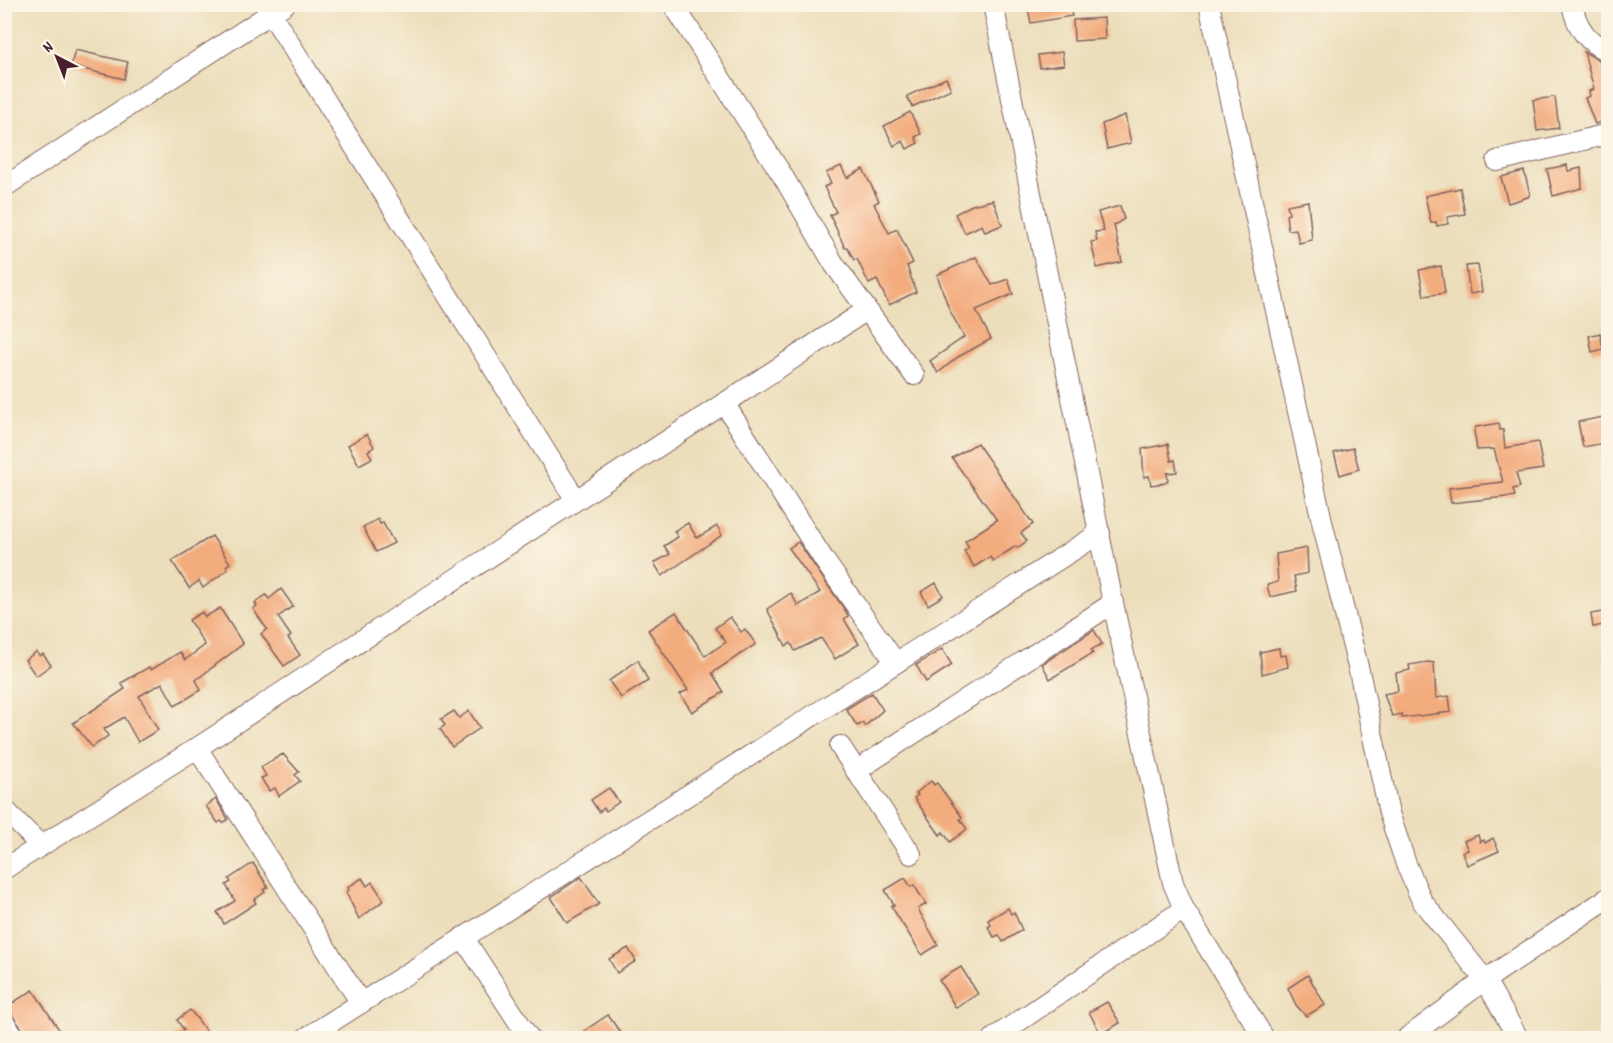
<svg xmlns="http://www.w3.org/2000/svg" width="1613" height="1043" font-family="Dekko,sans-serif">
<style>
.building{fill:#f3ac7e}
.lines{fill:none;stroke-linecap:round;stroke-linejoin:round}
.minor-casing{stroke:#83625d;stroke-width:22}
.minor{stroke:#fff;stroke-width:20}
</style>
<rect width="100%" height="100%" fill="#fcf5e5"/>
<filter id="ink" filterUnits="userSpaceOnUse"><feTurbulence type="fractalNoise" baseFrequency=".0167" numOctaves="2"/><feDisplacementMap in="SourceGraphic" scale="12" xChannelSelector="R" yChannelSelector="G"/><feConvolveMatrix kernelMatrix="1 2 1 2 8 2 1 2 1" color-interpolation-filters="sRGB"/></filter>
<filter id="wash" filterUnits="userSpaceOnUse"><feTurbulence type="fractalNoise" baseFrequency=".008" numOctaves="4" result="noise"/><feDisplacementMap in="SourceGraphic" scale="24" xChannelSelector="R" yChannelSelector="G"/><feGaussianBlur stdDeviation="1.35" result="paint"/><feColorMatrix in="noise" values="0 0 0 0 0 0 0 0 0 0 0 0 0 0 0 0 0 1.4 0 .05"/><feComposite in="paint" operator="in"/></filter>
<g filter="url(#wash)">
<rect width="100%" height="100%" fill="#ecdebb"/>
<g id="blocks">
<g class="building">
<polygon points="1027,4 1069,4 1072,16 1031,23"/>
<polygon points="1104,18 1105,39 1074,41 1073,20"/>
<polygon points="75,50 128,62 124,79 71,66"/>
<polygon points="1062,52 1064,65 1040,68 1038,55"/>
<polygon points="1584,52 1599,60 1608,97 1608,120 1595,124 1585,98 1590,96 1589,91 1594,89"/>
<polygon points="946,78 951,89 912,107 907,96"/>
<polygon points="1555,97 1559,128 1537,131 1533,100"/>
<polygon points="910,112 921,134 915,137 918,143 907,149 903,141 894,146 884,126"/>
<polygon points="1125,115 1131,143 1107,149 1102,124"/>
<polygon points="1567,165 1568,171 1581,168 1582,188 1553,196 1547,169"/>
<polygon points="841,166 847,178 863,169 879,201 874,204 889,233 897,229 913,263 907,266 916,292 889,305 877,280 869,284 857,259 854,260 847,247 845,248 830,215 836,212 824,187 831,184 826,173"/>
<polygon points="1524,171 1530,194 1528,197 1508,203 1501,177"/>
<polygon points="1460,188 1465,214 1447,217 1448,224 1437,226 1436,222 1431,223 1425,196"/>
<polygon points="993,200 1002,225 985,232 982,225 965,233 955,214 972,205"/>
<polygon points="1308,201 1312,240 1299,243 1296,229 1288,230 1286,215 1289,214 1287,205"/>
<polygon points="1120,206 1124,219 1114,225 1122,262 1097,268 1091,242 1097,241 1095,232 1104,231 1098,212"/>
<polygon points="976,257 992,285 1008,279 1013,294 976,310 991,339 958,357 938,373 930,361 964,337 949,309 937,275"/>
<polygon points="1478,265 1482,292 1470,294 1466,266"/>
<polygon points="1441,266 1445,293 1424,296 1419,270"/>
<polygon points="1600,333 1603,349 1592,352 1589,336"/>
<polygon points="1608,416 1608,434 1605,434 1606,443 1583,447 1578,422"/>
<polygon points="1499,423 1500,430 1503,430 1505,448 1538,442 1543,469 1516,473 1520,487 1513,489 1515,496 1451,503 1449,488 1503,482 1494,449 1477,450 1474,431 1476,427"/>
<polygon points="367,434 374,447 368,451 372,458 359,465 348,445"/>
<polygon points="977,443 1033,524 1021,533 1027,541 1017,548 1016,546 993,561 990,557 974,567 964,551 969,547 965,541 997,520 952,458"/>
<polygon points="1168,444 1171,461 1175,460 1177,472 1167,473 1168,480 1165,483 1151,485 1149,476 1144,477 1142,449"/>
<polygon points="1353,448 1359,469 1340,475 1334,453"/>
<polygon points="378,519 380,524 383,523 394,543 376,552 363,527"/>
<polygon points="688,523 697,538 717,526 722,535 662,576 654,563 670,554 664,546 678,537 674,531"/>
<polygon points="212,536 230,563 226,566 228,569 203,588 199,581 189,588 172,561"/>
<polygon points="798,542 847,613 848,616 844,619 859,644 835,659 821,638 795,651 791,643 786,646 767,609 791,593 798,606 820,592 789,548"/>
<polygon points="1307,548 1308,573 1294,576 1297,591 1270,597 1267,585 1278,582 1276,554"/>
<polygon points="936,583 943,596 928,605 921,592"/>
<polygon points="281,589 293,606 278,617 291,636 288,638 300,655 284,666 261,634 267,629 253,609 257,606 255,603 266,595 269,599"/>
<polygon points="220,608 243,644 196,680 201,690 175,706 162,683 139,696 158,730 138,742 124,717 104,729 108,736 92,747 73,723 125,689 121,683 149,667 151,670 180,652 185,660 205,645 189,620 202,612 205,617"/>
<polygon points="676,612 705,656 726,642 715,628 730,617 741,632 745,629 756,644 712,673 724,692 692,712 680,694 688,690 648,630"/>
<polygon points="1603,612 1604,625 1593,627 1591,614"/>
<polygon points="1094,630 1102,644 1091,650 1093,653 1050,679 1042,664"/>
<polygon points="1279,648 1280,656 1286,655 1288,667 1262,674 1260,652"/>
<polygon points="942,649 952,665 926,682 916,665"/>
<polygon points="36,652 40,656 43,654 51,665 36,676 25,660"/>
<polygon points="638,660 648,681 621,698 609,681"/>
<polygon points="1428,662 1434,663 1436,698 1449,696 1451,712 1402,718 1402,714 1392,716 1384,694 1398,691 1396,673 1410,670 1409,665"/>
<polygon points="872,693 883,710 865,726 863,723 857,726 846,709"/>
<polygon points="454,711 459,718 469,711 480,728 452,747 440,729 445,725 441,719"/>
<polygon points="283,754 299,772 295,775 300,781 279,796 275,788 269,791 261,778 266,776 261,767"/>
<polygon points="931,781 934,785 937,783 962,817 960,819 967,829 950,842 943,832 940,835 914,798 918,795 916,793"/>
<polygon points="609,788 619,802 606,811 604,808 599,812 591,800"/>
<polygon points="216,799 228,819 223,823 221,821 218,823 206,806"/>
<polygon points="1478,835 1480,842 1484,840 1485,843 1493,838 1499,851 1467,865 1462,852 1468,850 1464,841"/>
<polygon points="253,863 268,887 263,890 265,892 254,900 256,903 224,924 217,912 235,901 226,885 231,882 229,879"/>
<polygon points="581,877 599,904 567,923 551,897"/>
<polygon points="362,878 367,886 372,882 384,900 359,919 346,892 349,890 348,887"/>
<polygon points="905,878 911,887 914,885 926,904 918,909 938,945 922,955 891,906 894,905 885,890"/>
<polygon points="1008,908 1011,914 1014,912 1022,930 1003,942 999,935 994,937 988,927 991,925 988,920"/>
<polygon points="628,948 636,961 617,973 609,959"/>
<polygon points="961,967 978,994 956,1008 939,980"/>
<polygon points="1308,975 1325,1005 1306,1016 1296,1005 1288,988"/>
<polygon points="33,990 60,1031 48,1038 26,1038 23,1030 6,1007"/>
<polygon points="1107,1002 1120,1023 1101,1034 1089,1012"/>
<polygon points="190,1010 198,1020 211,1038 172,1038 184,1030 177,1020"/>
<polygon points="608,1015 624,1038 589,1038 584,1031"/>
</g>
</g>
</g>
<g filter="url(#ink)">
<use href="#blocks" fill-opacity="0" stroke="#83625d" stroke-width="1.5"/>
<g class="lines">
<g class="minor-casing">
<g id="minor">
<polyline points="265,4 576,500"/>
<polyline points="673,4 784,178 834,264 914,375"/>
<polyline points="993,4 1113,603 1173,883 1184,909 1264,1038"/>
<polyline points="1209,4 1323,526 1360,675 1389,813 1406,864 1422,901 1485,980 1518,1038"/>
<path d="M1572,4C1576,26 1587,43 1608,51"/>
<polyline points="1497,161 1608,134"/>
<polyline points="4,187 285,4"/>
<polyline points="724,403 824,560 896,663"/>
<polyline points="840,746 911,854"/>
<polyline points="197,748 361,1003"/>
<polyline points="856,771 1113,603"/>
<polyline points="4,809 41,846"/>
<polyline points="4,869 197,748 867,310"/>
<polyline points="463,937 529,1038"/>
<polyline points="4,1022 13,1036"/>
<polyline points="306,1038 1100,533"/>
<polyline points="994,1038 1184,909"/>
<polyline points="1407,1038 1485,980 1608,898"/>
</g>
</g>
<use href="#minor" class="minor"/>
</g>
</g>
<rect width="1613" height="1043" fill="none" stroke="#fcf5e5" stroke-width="24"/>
<g transform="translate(57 57) rotate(318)" stroke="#fcf5e5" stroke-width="4.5" paint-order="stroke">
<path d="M0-4.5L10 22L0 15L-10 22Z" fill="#4a1f2b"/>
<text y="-9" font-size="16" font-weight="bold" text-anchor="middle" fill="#4a1f2b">N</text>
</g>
</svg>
